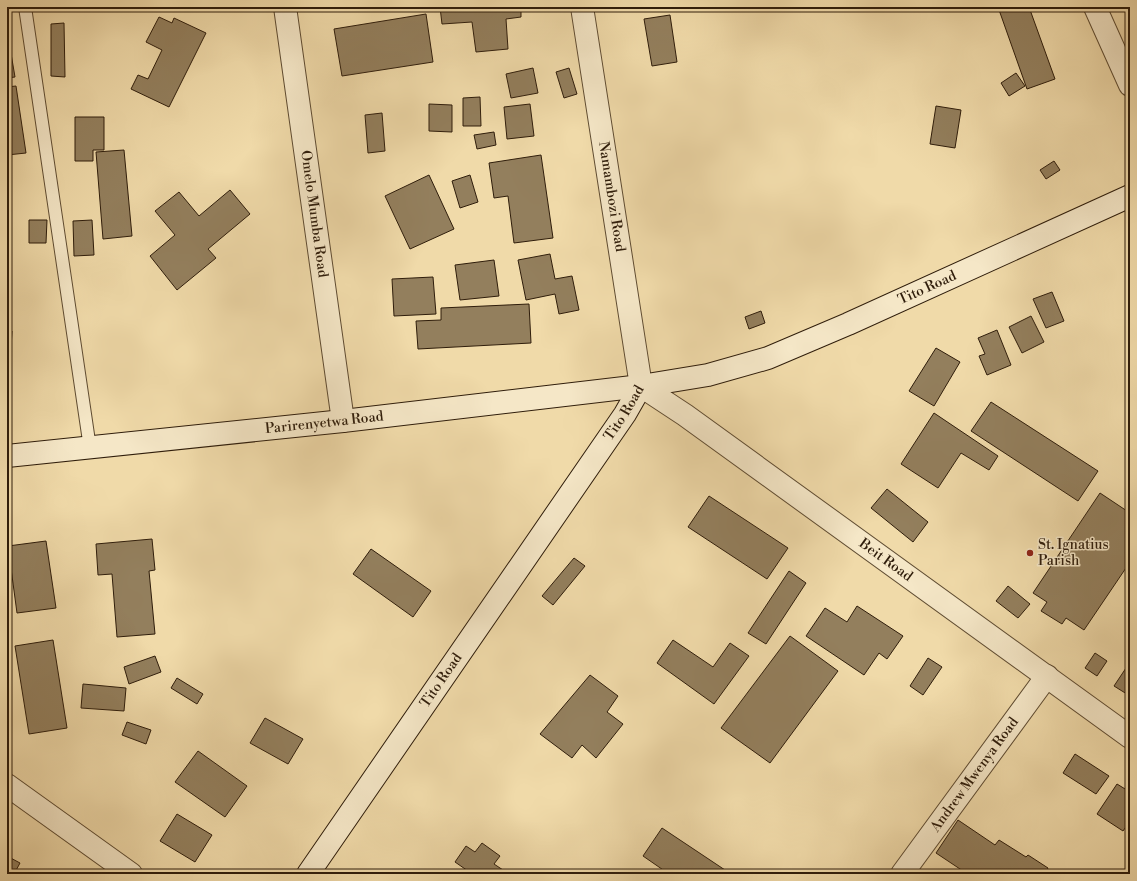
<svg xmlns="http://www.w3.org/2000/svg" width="1137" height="881" font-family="'Libre Bodoni',serif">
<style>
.building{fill:#937f5d;stroke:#2f1d0b}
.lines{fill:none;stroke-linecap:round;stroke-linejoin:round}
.lane-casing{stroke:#5f4c32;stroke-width:14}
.street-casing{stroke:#5f4c32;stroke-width:24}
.secondary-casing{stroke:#2f1d0b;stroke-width:24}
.lane{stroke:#f5e7c7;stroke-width:12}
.street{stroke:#f5e7c7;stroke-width:22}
.secondary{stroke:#f5e7c7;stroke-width:22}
.poi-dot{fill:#8f2418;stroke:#f5e7c7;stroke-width:1.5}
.labels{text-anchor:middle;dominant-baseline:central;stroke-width:3;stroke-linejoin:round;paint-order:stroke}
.street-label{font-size:14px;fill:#2f1d0b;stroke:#f5e7c7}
.poi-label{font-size:14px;fill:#2f1d0b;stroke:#f5e7c7;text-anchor:start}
</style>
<rect width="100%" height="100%" fill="#f0daa9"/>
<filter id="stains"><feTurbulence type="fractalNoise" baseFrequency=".005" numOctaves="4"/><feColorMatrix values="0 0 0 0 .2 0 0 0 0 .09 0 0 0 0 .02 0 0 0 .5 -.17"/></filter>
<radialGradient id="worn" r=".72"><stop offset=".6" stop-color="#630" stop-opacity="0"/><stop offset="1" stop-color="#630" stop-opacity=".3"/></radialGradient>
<g class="building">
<polygon points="440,7 521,7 521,17 506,19 508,49 476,52 472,22 442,24"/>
<polygon points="998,7 1029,7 1055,79 1027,89"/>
<polygon points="426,14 433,62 342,76 334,29"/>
<polygon points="670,15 677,62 652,66 644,19"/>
<polygon points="159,17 172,23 174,18 206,33 169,107 131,89 138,75 148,79 162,50 146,42"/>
<polygon points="64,23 65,77 51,76 51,24"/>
<polygon points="7,36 8,36 15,77 7,78"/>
<polygon points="533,68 538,93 511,98 506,74"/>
<polygon points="569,68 577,94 564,98 556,72"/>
<polygon points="1016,73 1025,86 1009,96 1001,83"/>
<polygon points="16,86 26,153 7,155 7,87"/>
<polygon points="480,97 481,126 463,126 463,98"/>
<polygon points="429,104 452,105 452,132 429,131"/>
<polygon points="530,104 534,136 507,139 504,107"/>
<polygon points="936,106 961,110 955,148 930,144"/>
<polygon points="382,113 385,151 368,153 365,115"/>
<polygon points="75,117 104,117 104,150 93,150 93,161 75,161"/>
<polygon points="494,132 496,145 477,149 474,135"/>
<polygon points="124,150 132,236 103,239 96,152"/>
<polygon points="541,155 553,238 514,243 508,196 494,198 489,163"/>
<polygon points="1054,161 1060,170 1046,179 1040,170"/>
<polygon points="429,175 454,229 410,249 385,196"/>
<polygon points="470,175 478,202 460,208 452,181"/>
<polygon points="230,190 250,214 208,249 216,258 177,290 150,256 175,235 155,211 179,192 199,216"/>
<polygon points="29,220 47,220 46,243 29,243"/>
<polygon points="92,220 94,255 74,256 73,221"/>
<polygon points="550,254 555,279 572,276 579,310 559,314 555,294 526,300 518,260"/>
<polygon points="494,260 499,296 460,300 455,265"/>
<polygon points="433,277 436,314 394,316 392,279"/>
<polygon points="1052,292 1064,321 1046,328 1033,299"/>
<polygon points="529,304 531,343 418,349 416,321 441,320 441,308"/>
<polygon points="761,311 765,323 749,329 745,317"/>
<polygon points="1031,316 1044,342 1022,353 1009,327"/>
<polygon points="997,330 1011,365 987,375 979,356 985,354 978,338"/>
<polygon points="7,331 12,331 8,401 7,401"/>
<polygon points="936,348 960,362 934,406 909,391"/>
<polygon points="991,402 1098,471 1078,501 971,431"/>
<polygon points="934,413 998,456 989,470 961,453 938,488 901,464"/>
<polygon points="887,489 928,522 913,542 871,508"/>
<polygon points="1100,493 1130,513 1130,562 1084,630 1066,618 1062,624 1041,611 1047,602 1033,593"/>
<polygon points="709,496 788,548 767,579 688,527"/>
<polygon points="152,539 155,570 149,571 155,634 117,637 112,574 98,575 96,544"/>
<polygon points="46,541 56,608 17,613 8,546"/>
<polygon points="371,549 431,591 413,617 353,574"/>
<polygon points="574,558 585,566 553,605 542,596"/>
<polygon points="789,571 806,583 766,644 748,633"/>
<polygon points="1008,586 1030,604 1018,618 996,601"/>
<polygon points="857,606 903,636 887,659 879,653 864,675 806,636 825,608 847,622"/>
<polygon points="790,636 838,671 770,763 721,728"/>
<polygon points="53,640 67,728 29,734 15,646"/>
<polygon points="673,640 713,667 730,643 749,656 714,704 657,663"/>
<polygon points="1095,653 1107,661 1097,676 1085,668"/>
<polygon points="155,656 161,672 129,684 124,667"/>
<polygon points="928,658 942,667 923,695 910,686"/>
<polygon points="1130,662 1130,696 1114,686"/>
<polygon points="590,675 618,696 607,712 623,724 596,758 582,745 572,758 540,734"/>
<polygon points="177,678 203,694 197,704 171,688"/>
<polygon points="83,684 126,688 124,711 81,708"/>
<polygon points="265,718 303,739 288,764 250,743"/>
<polygon points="127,722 151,730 146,744 122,735"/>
<polygon points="198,751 247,786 225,817 175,782"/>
<polygon points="1075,754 1109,776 1096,794 1063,773"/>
<polygon points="1117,784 1130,792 1130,821 1123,831 1097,814"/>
<polygon points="177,814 212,835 195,862 160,841"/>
<polygon points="958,820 995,845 999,840 1026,857 1028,855 1048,868 1045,874 961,874 963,871 936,853"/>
<polygon points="662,828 731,874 669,874 643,856"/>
<polygon points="482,843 500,856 494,864 509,874 466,874 468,871 455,862 466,846 475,852"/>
<polygon points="7,856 20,863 14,874 7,874"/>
</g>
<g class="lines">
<g class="lane-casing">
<polyline id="lane" points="25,7 90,448"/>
</g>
<g class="street-casing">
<g id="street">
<path id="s1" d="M285,7L343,421"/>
<path id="s2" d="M582,7L641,386L685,415L1130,737"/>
<polyline points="1095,7 1130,85"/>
<polyline points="7,785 131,874"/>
<path id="s3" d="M902,874L1047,676"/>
</g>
</g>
<g class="secondary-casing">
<g id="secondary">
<path id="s4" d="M7,456L343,421L641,386L708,375L768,358L848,324L1130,196"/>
<path id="s5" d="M308,874L625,414L641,386"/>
</g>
</g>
<use href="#lane" class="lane"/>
<use href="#street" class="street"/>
<use href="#secondary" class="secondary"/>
</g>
<circle class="poi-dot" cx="1030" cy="553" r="4"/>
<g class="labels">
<g class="street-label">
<text stroke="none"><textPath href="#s2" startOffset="192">Namambozi Road</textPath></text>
<text stroke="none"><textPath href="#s1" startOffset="209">Omelo Mumba Road</textPath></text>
<text stroke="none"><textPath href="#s4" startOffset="942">Tito Road</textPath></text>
<text stroke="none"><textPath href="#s5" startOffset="559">Tito Road</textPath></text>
<text stroke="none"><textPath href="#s4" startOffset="319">Parirenyetwa Road</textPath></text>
<text stroke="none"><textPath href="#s2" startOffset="684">Beit Road</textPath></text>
<text stroke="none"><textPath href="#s5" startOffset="235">Tito Road</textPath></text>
<text stroke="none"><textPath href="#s3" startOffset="123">Andrew Mwenya Road</textPath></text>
</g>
<g class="poi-label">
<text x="1038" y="545">St. Ignatius<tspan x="1038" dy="16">Parish</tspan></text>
</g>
</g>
<rect width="1137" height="881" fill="none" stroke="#f0daa9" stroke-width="24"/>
<rect x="8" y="8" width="1121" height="865" fill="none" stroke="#2f1d0b" stroke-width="2"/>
<rect x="12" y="12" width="1113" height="857" fill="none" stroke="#2f1d0b"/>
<rect width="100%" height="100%" filter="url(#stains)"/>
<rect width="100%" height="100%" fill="url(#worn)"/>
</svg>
